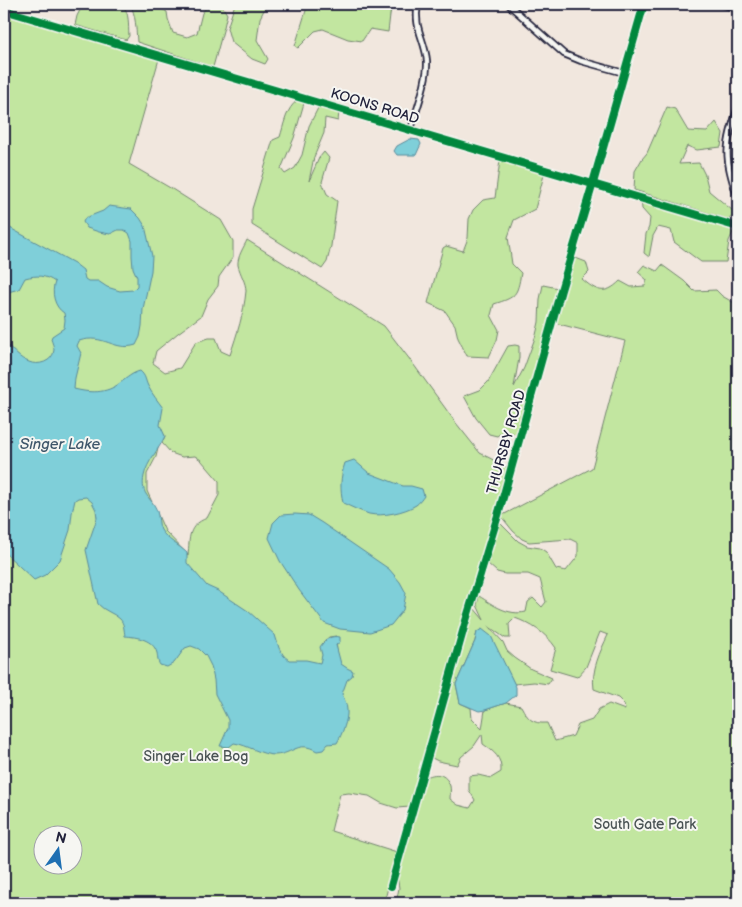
<svg xmlns="http://www.w3.org/2000/svg" width="742" height="907" font-family="'Balsamiq Sans',sans-serif">
<style>
.green{fill:#c2e6a0;stroke:#72846e;fill-rule:evenodd}
.water{fill:#7fcfd9;stroke:#5a8a9a}
.lines{fill:none;stroke-linecap:round;stroke-linejoin:round}
.minor-casing{stroke:#22223b;stroke-width:8}
.tertiary-casing{stroke:#22223b;stroke-width:9}
.minor{stroke:#f6f6f2;stroke-width:4.5}
.tertiary{stroke:#f6f6f2;stroke-width:5}
.cycleway-casing{stroke:#f6f6f2;stroke-width:11}
.cycleway{stroke:#00873e;stroke-width:8}
.labels{text-anchor:middle;dominant-baseline:central;stroke-width:4;stroke-linejoin:round;paint-order:stroke}
.street-label{font-size:14px;fill:#22223b;stroke:#f6f6f2}
.park-label{font-size:14px;fill:#4a5354;stroke:#f6f6f2}
.water-label{font-size:15px;font-style:italic;fill:#3e566a;stroke:#f6f6f2}
</style>
<rect width="100%" height="100%" fill="#f1e7de"/>
<filter id="ink" filterUnits="userSpaceOnUse"><feTurbulence type="fractalNoise" baseFrequency=".02" numOctaves="2"/><feDisplacementMap in="SourceGraphic" scale="10" xChannelSelector="R" yChannelSelector="G"/><feConvolveMatrix kernelMatrix="1 2 1 2 8 2 1 2 1" color-interpolation-filters="sRGB"/></filter>
<g filter="url(#ink)">
<g class="green">
<path d="M83,4H122C130,13 128,25 129,36L126,40L75,25L77,16Z"/>
<path d="M130,4H154L167,12L168,19L173,33L187,37L197,33L202,13L209,4H221L227,14L224,27L213,67L137,42C136,29 136,15 130,4Z"/>
<polygon points="235,4 267,4 260,18 257,40 268,59 265,64 252,59 231,42 227,28"/>
<polygon points="308,4 392,4 390,15 388,32 370,29 362,41 348,39 323,29 315,31 298,48 295,46"/>
<path d="M4,13L159,59L129,164L172,189L221,220L233,241V257L219,277L218,286L208,299L201,316L178,333L156,351L153,363L165,372L180,368L196,342L209,338H216L221,351L230,355C237,334 244,313 246,291C246,282 240,274 238,265C237,257 244,247 247,240L384,326L411,361L456,423L480,453L509,468L410,807L397,808L381,803L369,796L349,793L340,794L331,831L397,852L384,903H4ZM162,431L165,436L162,443L171,453L182,457L195,456L201,460L219,481V495L207,518C187,526 190,537 188,555L165,531L147,491V474L156,457ZM336,636L337,654L323,642L329,637ZM42,834H72V864H42Z"/>
<path d="M298,100L304,103L294,138L281,169L285,174L295,168L302,155L309,126L319,106L339,112L338,121L325,118L324,133L314,157L309,181L319,158L324,152L329,158L322,182L327,194L337,201L331,246L327,262L322,269L252,225V209L273,140L280,137C284,125 286,108 298,100Z"/>
<polygon points="667,107 675,109 688,131 707,132 716,122 723,133 721,147 697,150 687,146 679,164 699,163 705,175 709,191 738,215 728,219 634,190 635,171 642,159 647,153"/>
<path d="M500,160L545,171L535,209L514,220L508,237L512,264L521,273C517,296 516,297 494,304L491,315L499,330L497,340L489,357L467,356L458,338L455,325L445,311L428,303L443,248L446,246L463,251L468,238L469,219L473,210L483,200L495,198Z"/>
<polygon points="641,198 734,226 734,230 729,241 726,262 701,262 674,242 671,230 658,227 653,236 649,257 644,253 646,234 649,227 650,218 642,209"/>
<path d="M573,257L586,262L589,272L582,279C596,291 605,296 620,281L631,287L645,286L647,280L638,272L644,265L657,271L662,265L684,281L694,291L716,290L722,296L738,305V903H388L390,900L397,898L399,888L397,875L425,778C435,772 446,773 450,786C451,789 450,795 450,799L458,805L470,808L475,800L469,790V776L478,775L491,778L501,772C502,757 494,752 483,744L482,734L474,746L461,757L457,765L438,761L432,758L473,607L484,620L477,605L479,596C493,605 508,616 526,612L528,602L533,598L542,607L546,602L540,579L528,574H505L497,572L487,563L498,524H501L518,541L527,546L540,548L546,552L556,569L566,571L578,556V543L570,539L529,542L522,539L513,531L501,516L592,468L625,341L555,323ZM515,618C531,624 546,633 556,648L550,669L577,677L586,667L600,632L608,635C600,652 591,670 594,689L618,698L624,704L625,710L609,704L599,709L592,720L578,725L573,736L555,741L547,723C532,724 528,719 521,706L506,703L485,710L482,729L472,719L471,708L460,703L456,684L475,641L477,632L505,666L514,684L534,682L548,684L552,678L531,669L515,658L507,651L503,642L488,626L505,638H510L509,624Z"/>
<polygon points="543,285 558,288 516,434 504,431 497,436 489,434 476,418 464,396 480,390 488,382 508,346 515,345 519,346 519,358 514,387 524,368 536,335 539,322 540,299"/>
</g>
<g class="water">
<polygon points="410,139 419,140 421,144 416,155 397,155 394,151 397,146"/>
<path d="M109,206L131,209L140,218L145,226L152,256L151,271L143,309L142,326L140,337L136,345C114,352 104,333 79,341L77,346L81,353L75,378L74,389C90,393 106,394 120,383C127,378 132,373 140,371C146,376 145,380 148,386C152,394 158,401 163,408L160,425L165,436C159,450 147,461 144,476C140,496 152,497 157,511C159,517 158,524 161,530C167,540 179,545 187,553V563L207,586L218,591L248,611L275,635L279,648L284,656L289,660H306L320,663L322,655L320,647C325,639 331,635 340,637V642L336,645L341,664L347,668L353,671L352,676L347,680L342,694C344,699 347,704 347,710C348,720 342,734 337,743L328,744L323,750L317,751C298,740 294,754 275,755C261,755 248,745 234,743L229,747L220,746L228,728V720L215,694L214,680L211,666L206,656L199,649L191,646L185,648L174,663L167,667L160,665C157,660 158,658 157,653C153,639 137,637 125,636C124,630 124,623 120,619C114,613 104,611 98,604L86,550L97,518L96,510L92,502L86,497L78,498L75,500L72,513L70,530L60,560L45,575L34,580L4,552V344L8,345C13,351 20,359 29,362C38,366 53,362 54,350C54,347 52,342 51,339L52,336L64,328L65,320L64,313C54,307 51,292 55,282C45,275 37,275 25,278L19,289L8,292L4,291V220L10,228L74,263L83,270L85,279L88,281H98L107,287L120,291L133,290L137,286V277L133,268L132,256V241L129,233L124,230H118L110,234L99,232L87,228L83,222L85,218L103,211Z"/>
<path d="M354,460L369,473L403,486H411L422,489L424,496C422,499 419,503 416,505C405,512 382,517 369,514C360,511 351,507 343,503C340,488 340,478 345,463Z"/>
<polygon points="295,514 309,515 322,523 389,569 400,582 406,593 403,610 391,625 370,632 340,629 324,623 299,590 280,561 269,538 273,523 281,515"/>
<polygon points="482,629 491,636 516,687 516,695 506,703 485,710 479,711 460,703 456,684 475,641 477,632"/>
</g>
<g class="lines">
<g class="minor-casing">
<g id="minor">
<polyline points="508,4 564,54 581,61 624,73"/>
<polyline points="721,4 738,9"/>
<path d="M738,107C725,147 723,157 738,198"/>
<path d="M411,130C416,110 428,81 427,61C425,39 413,28 418,4"/>
<polyline points="391,886 465,624 499,512 561,290 593,183"/>
</g>
</g>
<g class="tertiary-casing">
<g id="tertiary">
<polyline points="4,10 738,227"/>
<polyline points="593,183 644,4"/>
</g>
</g>
<use href="#minor" class="minor"/>
<use href="#tertiary" class="tertiary"/>
<g class="cycleway-casing">
<g id="cycleway">
<polyline points="4,10 738,227"/>
<polyline points="391,886 465,624 499,512 561,290 593,183 644,4"/>
</g>
</g>
<use href="#cycleway" class="cycleway"/>
</g>
</g>
<g class="labels">
<g class="street-label">
<text transform="translate(375 106) rotate(17)">KOONS ROAD</text>
<text transform="translate(506 442) rotate(-74)">THURSBY ROAD</text>
</g>
<g class="park-label">
<text x="196" y="756">Singer Lake Bog</text>
<text x="645" y="824">South Gate Park</text>
</g>
<g class="water-label">
<text x="60" y="444">Singer Lake</text>
</g>
</g>
<rect width="742" height="907" fill="none" stroke="#f6f6f2" stroke-width="20"/>
<rect x="10" y="10" width="722" height="887" fill="none" stroke="#22223b" stroke-width="2" filter="url(#ink)"/>
<g transform="translate(58 850) rotate(14)"><circle r="24" fill="#f6f6f2" stroke="#a1a1a9"/>
<path d="M0-4L9 19L0 12L-9 19Z" fill="#1f6fb2"/>
<text y="-8" font-size="14" font-weight="bold" text-anchor="middle" fill="#22223b">N</text>
</g>
</svg>
